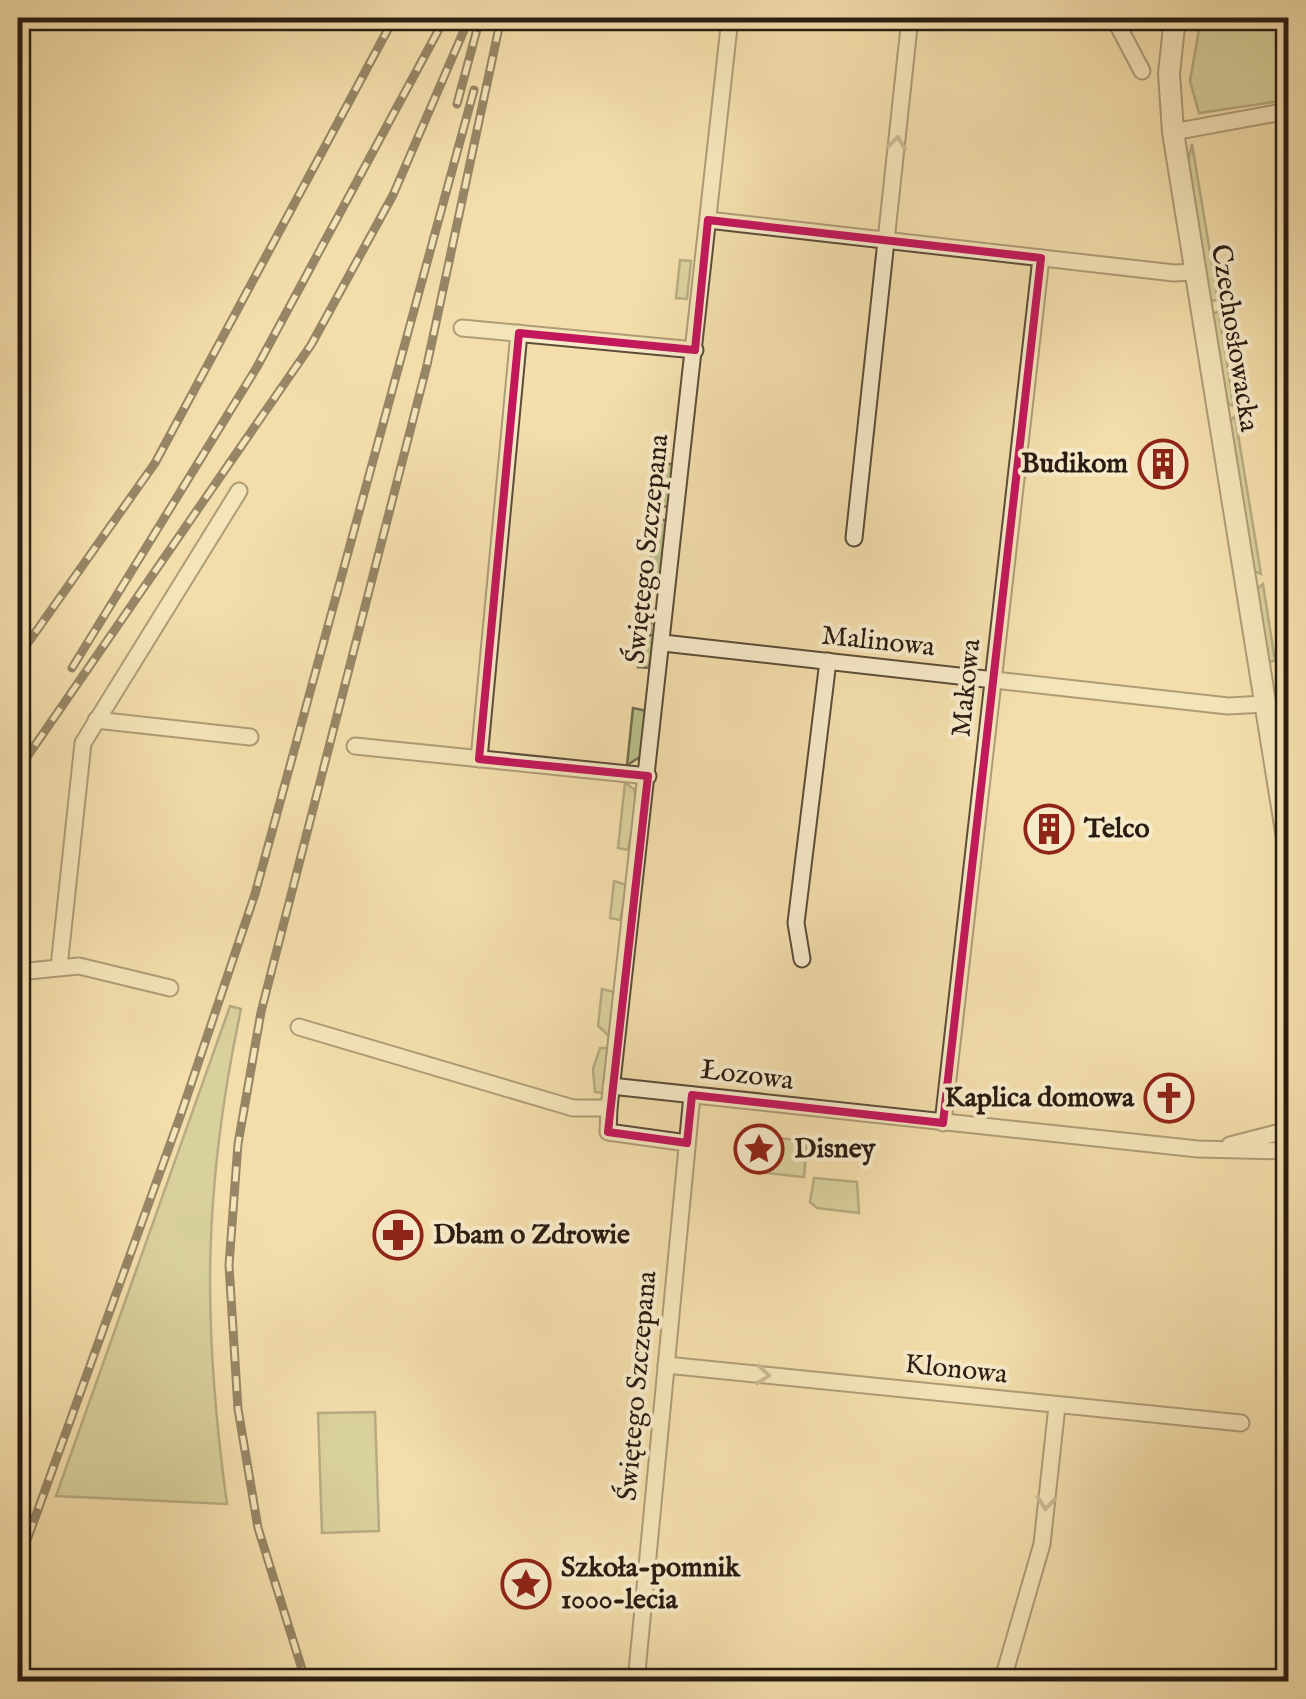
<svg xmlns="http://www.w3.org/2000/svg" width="1306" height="1699" font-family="'IM FELL English',serif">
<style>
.green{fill:#bac18a;stroke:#726e4e;stroke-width:2.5}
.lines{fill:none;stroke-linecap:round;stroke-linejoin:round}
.minor-casing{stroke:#5c4c38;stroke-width:19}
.tertiary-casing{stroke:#5c4c38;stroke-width:24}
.minor{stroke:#f7eac9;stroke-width:15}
.tertiary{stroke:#f7eac9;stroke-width:20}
.rail-casing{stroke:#291c12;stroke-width:9}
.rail{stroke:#f7eac9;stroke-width:5;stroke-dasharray:15;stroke-linecap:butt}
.oneway{stroke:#9a8d77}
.marked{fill:none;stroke:#c2185b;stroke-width:8;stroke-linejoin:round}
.labels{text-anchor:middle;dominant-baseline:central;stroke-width:8;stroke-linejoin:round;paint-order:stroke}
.street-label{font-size:28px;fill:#291c12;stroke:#f7eac9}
.poi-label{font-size:28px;font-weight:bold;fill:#291c12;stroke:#f7eac9;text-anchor:start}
</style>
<rect width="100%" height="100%" fill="#f3deac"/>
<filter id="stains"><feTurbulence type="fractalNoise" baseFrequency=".002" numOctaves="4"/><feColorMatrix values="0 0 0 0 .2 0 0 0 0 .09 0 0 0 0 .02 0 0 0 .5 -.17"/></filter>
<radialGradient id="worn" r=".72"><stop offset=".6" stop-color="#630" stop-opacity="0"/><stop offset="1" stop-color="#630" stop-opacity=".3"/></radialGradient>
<g class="green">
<polygon points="1201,18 1288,18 1288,100 1199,113 1190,81"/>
<polygon points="1192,144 1218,300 1210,301 1188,161"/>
<polygon points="680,260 691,261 687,299 676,298"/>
<polygon points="1219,312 1234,406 1226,403 1212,313"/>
<polygon points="1235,416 1261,574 1254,571 1229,422"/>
<polygon points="661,462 674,465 668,507 656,505"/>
<polygon points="655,518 668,521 662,577 648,574"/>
<polygon points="1263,584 1275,661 1269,662 1257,589"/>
<polygon points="645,607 653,608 650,635 655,636 649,668 638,667"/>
<polygon points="633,708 647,711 640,757 627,765"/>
<polygon points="625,783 634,789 637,800 628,850 618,848"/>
<polygon points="614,881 627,885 620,920 610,918"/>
<polygon points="602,989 614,992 609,1036 598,1026"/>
<path d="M230,1006L241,1009C203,1188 202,1323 227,1504L56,1496Z"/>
<polygon points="600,1048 608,1048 603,1093 595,1092 593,1069"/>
<polygon points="770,1137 807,1141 804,1177 766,1173"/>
<polygon points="814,1178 857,1182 859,1213 817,1208 810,1202"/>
<polygon points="375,1412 379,1531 322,1533 318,1413"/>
</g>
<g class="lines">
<g class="minor-casing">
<g id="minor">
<polyline points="1114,18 1142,71"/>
<polyline points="1173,132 1288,111"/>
<polyline points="708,220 1174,273 1195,272"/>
<polyline points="462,328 695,350"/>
<polyline points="854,538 910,18"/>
<polyline points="663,643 1228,706 1265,704"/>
<polyline points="96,720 250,737"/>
<polyline points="355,746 648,776"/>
<polyline points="479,759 519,333"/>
<polyline points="802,959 796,923 828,661"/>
<polyline points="59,967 83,743 239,491"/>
<polyline points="18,972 79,966 170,988"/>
<polyline points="299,1027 573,1108 609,1108 730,18"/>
<polyline points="611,1086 1198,1149 1288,1151"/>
<polyline points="609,1108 608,1132 687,1143"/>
<polyline points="943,1123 1041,258"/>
<polyline points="1230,1145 1288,1130"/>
<polyline points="666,1365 1241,1423"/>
<polyline points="636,1682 692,1095"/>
<polyline points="1002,1682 1042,1544 1057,1406"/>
</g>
</g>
<g class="tertiary-casing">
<polyline id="tertiary" points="1175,18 1169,73 1173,132 1288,844"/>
</g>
<use href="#minor" class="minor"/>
<use href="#tertiary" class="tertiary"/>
<g class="rail-casing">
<g id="rail">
<polyline points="457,104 480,18"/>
<polyline points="18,657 155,463 394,18"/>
<polyline points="72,668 257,367 445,18"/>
<polyline points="18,770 311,345 393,195 465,28"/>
<polyline points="18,1565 181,1114 255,894 474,90"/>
<polyline points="306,1682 258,1528 238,1409 229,1265 238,1144 261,1012 427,365 501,18"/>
</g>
</g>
<use href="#rail" class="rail"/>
</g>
<defs><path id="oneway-chevron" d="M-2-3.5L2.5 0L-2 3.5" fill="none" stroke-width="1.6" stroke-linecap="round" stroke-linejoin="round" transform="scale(2.5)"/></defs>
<g class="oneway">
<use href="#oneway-chevron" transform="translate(897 143) rotate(-84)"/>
<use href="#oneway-chevron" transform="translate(763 1375) rotate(6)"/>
<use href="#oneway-chevron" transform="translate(1046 1503) rotate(96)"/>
</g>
<path d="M0 0H1306V1699H0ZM708,220L1041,258L943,1123L692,1095L687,1143L608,1132L648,776L479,759L519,333L695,350Z" fill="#f3deac" fill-opacity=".55" fill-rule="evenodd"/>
<path class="marked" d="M708,220L1041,258L943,1123L692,1095L687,1143L608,1132L648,776L479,759L519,333L695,350Z"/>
<defs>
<g id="building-ring" transform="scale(2.5)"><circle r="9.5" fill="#f7eac9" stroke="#8f2418" stroke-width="1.5"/><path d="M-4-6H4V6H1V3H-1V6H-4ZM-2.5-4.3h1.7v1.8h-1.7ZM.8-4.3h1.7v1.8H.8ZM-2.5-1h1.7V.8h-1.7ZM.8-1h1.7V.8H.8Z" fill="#8f2418"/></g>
<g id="church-ring" transform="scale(2.5)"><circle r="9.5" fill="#f7eac9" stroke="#8f2418" stroke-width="1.5"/><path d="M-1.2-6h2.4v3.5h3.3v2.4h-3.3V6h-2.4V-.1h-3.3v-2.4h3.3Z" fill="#8f2418"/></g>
<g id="sight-ring" transform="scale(2.5)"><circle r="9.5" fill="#f7eac9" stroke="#8f2418" stroke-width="1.5"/><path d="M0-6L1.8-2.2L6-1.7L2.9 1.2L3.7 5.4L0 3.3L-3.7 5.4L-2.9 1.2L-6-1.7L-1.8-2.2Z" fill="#8f2418"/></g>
<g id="pharmacy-ring" transform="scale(2.5)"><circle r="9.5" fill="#f7eac9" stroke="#8f2418" stroke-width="1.5"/><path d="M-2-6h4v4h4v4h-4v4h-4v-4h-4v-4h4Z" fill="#8f2418"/></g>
</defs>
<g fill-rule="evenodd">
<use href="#building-ring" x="1163" y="464"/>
<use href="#building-ring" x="1049" y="829"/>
<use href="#church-ring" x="1169" y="1098"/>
<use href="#sight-ring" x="759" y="1149"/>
<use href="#pharmacy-ring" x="398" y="1235"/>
<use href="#sight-ring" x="526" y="1584"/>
</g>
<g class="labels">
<g class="street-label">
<text transform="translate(1234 338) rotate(81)">Czechosłowacka</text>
<text transform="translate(648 549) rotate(-84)">Świętego Szczepana</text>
<text transform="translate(878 642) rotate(6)">Malinowa</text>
<text transform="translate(967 688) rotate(-84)">Makowa</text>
<text transform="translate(747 1076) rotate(7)">Łozowa</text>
<text transform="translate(956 1370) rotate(6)">Klonowa</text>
<text transform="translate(638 1386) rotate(-85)">Świętego Szczepana</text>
</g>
<g class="poi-label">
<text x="1128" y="464" text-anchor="end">Budikom</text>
<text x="1084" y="829">Telco</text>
<text x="1134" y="1098" text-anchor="end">Kaplica domowa</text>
<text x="794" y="1149">Disney</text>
<text x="433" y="1235">Dbam o Zdrowie</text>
<text x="561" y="1568">Szkoła-pomnik<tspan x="561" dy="32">1000-lecia</tspan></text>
</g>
</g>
<rect width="1306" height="1699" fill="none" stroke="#f3deac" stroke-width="60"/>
<rect x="20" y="20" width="1266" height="1659" fill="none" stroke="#291c12" stroke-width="5"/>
<rect x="30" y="30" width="1246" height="1639" fill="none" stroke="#291c12" stroke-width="2.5"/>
<rect width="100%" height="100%" filter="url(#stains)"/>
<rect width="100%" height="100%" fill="url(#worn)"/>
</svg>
